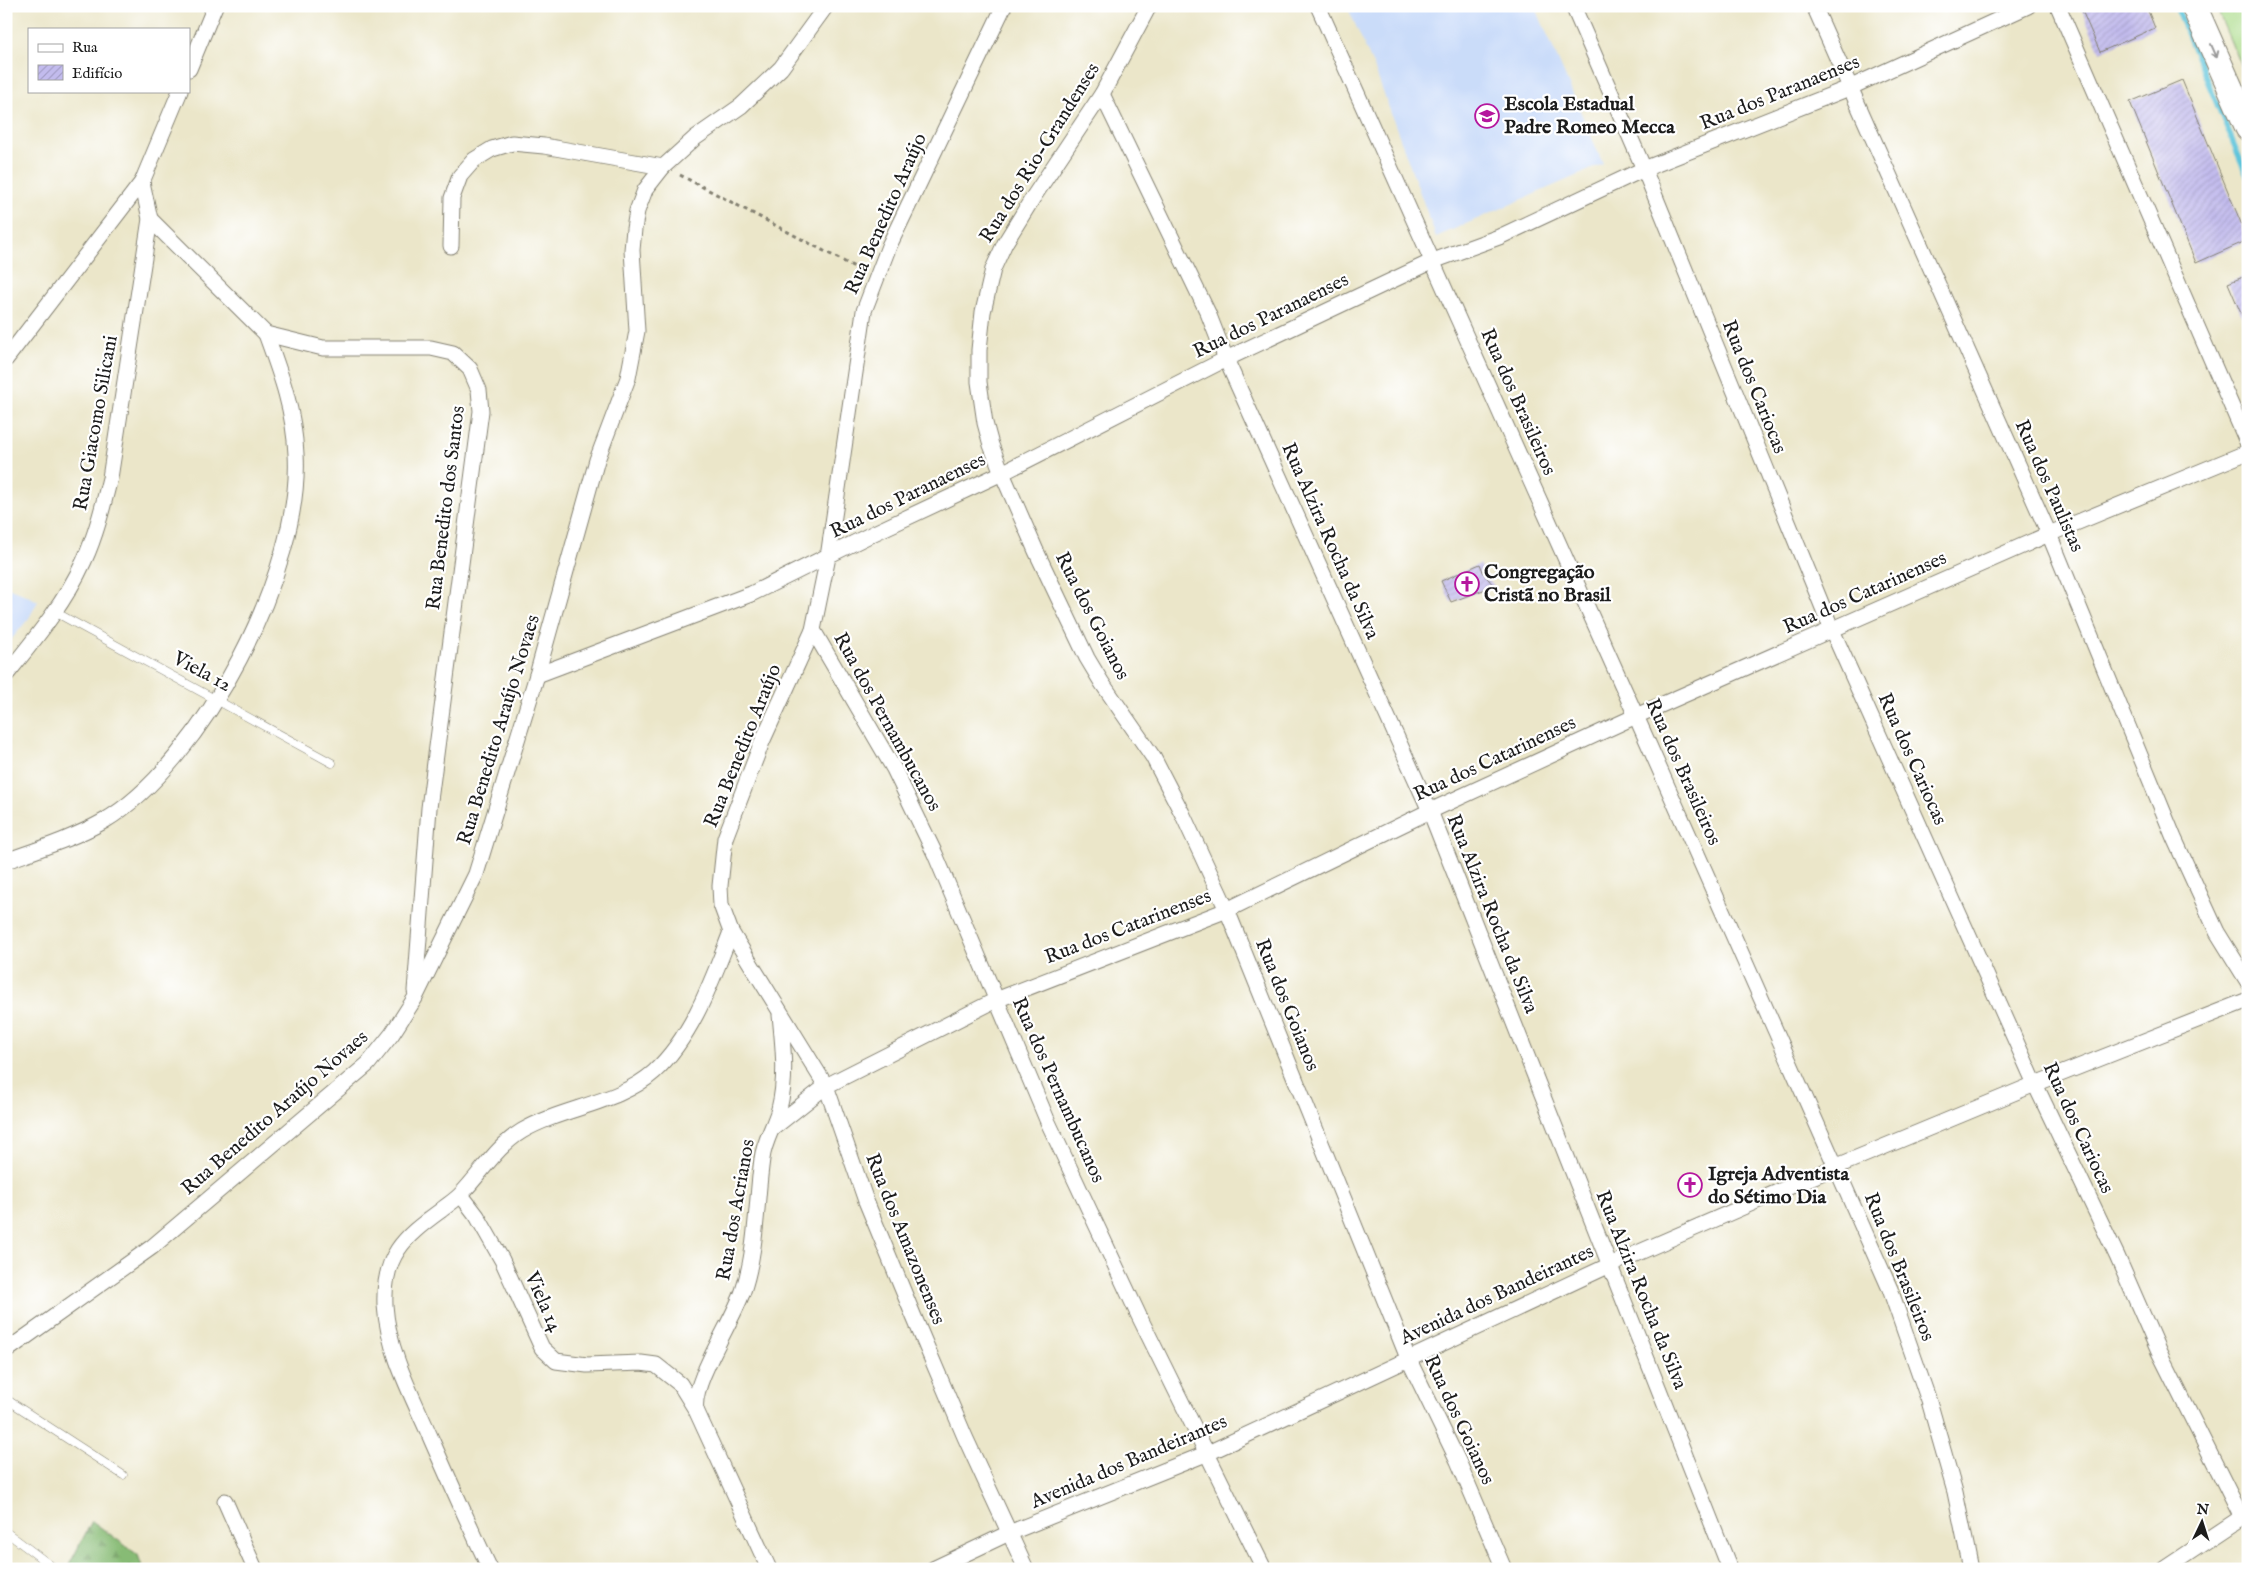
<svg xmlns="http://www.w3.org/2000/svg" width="2254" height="1575" font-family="'IM FELL English',serif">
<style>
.built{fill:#cadcf9}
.grass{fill:#aadb89;stroke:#637c52}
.forest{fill:url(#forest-firs);stroke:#526c48}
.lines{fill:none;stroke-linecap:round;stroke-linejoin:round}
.stream{stroke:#5ec5db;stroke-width:5.5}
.building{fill:url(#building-hatch)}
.service-casing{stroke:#848172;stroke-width:9}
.minor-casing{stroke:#848172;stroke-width:17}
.trunk-casing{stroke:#848172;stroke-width:27}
.path{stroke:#848172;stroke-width:3;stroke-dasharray:4 4;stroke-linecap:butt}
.service{stroke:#fff;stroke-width:8}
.minor{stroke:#fff;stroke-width:15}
.trunk{stroke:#fff;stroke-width:25}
.oneway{stroke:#999}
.labels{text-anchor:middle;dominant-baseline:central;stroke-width:4.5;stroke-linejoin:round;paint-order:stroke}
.street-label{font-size:20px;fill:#1c1c1c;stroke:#fff}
.poi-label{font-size:20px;font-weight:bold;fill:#1c1c1c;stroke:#fff;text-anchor:start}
</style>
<defs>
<pattern id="forest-firs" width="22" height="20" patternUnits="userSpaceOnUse" patternTransform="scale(1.25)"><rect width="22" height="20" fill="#87bb75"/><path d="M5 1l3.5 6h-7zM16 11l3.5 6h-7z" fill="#74a065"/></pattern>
<pattern id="building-hatch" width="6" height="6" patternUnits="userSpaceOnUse" patternTransform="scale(1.25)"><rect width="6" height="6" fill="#c2bbed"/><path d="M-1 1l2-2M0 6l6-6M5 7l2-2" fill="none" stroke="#a6a0cb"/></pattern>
</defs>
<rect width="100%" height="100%" fill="#fff"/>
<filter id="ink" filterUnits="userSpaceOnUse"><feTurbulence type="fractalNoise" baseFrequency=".02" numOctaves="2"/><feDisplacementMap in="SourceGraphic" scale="10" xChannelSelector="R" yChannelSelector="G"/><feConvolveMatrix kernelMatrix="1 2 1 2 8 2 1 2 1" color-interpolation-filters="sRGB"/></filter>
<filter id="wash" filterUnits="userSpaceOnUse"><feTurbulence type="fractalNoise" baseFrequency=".0096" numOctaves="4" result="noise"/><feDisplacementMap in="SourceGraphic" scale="20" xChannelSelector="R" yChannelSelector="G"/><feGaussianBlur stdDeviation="1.12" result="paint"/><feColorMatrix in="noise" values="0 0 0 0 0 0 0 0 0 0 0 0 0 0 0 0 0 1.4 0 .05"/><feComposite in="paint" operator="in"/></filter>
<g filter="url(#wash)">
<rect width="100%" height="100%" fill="#ebe6c9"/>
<g class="built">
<polygon points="1352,6 1535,6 1603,164 1436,237 1374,67 1348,8"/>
<polygon points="6,586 38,601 29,618 6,646"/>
</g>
<polygon class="grass" points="2216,7 2237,12 2248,8 2246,78"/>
<polygon class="forest" points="92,1521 138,1555 143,1569 67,1569"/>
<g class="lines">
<polyline class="stream" points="2176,6 2248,178"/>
</g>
<g id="blocks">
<g class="building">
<polygon points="2080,6 2146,6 2155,28 2100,52"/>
<polygon points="2182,80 2248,240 2196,263 2130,102"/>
<polygon points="2248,275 2248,330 2228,283"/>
<polygon points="1480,564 1484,574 1494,586 1451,602 1441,581"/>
</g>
</g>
</g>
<g filter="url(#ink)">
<use href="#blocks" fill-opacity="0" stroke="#848172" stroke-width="1"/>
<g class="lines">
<g class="service-casing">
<g id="service">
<polyline points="55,612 332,763"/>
<polyline points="6,1399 123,1475"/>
<polyline points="6,1532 54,1568"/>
</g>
</g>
<g class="minor-casing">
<g id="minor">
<polyline points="1004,6 889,246 864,311 828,557 813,630 762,742 725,838 720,886 721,905 731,932 826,1086 866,1201 914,1317 965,1437 1026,1569"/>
<polyline points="1149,6 1102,94 1034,196 1005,243 993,269 983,312 979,350 979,382 985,423 991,445 1002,473 1036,551 1087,658 1102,683 1153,757 1182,813 1227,910 1408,1358 1458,1461 1504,1569"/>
<polyline points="1318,6 1636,716 1890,1289 1929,1401 1955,1492 1971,1569"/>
<polyline points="1573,6 1644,169 1832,630 2035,1084 2117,1256 2159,1352 2241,1516"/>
<polyline points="1814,6 2049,534 2174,838 2217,932 2248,982"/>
<polyline points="2058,6 2248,444"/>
<polyline points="189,69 215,6"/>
<polyline points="1102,94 1208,313 1226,359 1430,811 1730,1569"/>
<polyline points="150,219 266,334 323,348 431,348 453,353 470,369 479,390 481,411 429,808 415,991"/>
<polyline points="451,246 452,198 460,176 474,160 492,149 512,143 544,146 663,167"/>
<polyline points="6,359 142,182 180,91"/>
<polyline points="813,630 894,769 935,854 1048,1122 1139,1316 1264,1569"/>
<path d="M6,675C35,639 65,603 84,561C96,535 103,506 110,478L150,219L142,182"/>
<polyline points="537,675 751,594 872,534 1002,473 1226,359 1433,261 1499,237 1644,169 1849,88 2028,6"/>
<path d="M6,861C39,849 74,838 104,821C203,763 303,568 296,454C294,410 281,375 266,334"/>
<polyline points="773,1128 826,1086 996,1000 1227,910 1430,811 1636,716 2049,534 2248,452"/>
<polyline points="461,1195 477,1216 502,1260 542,1348 556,1361 587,1365 641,1363 656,1365 680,1384 696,1410 769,1569"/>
<polyline points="6,1351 152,1247 368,1064 392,1034 415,998 476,874 537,675 597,460 628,378 637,331 632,250 634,229 637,211 645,190 663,167 695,138 741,106 781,68 826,6"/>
<path d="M696,1410C691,1383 733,1321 743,1291C757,1250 756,1202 762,1159C764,1141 774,1127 779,1109C787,1078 783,1046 780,1015"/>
<polyline points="225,1501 255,1569"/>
<path d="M490,1569C470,1527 451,1484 432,1441C413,1397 388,1353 385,1305C383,1256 403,1238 440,1211C447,1205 456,1200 462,1193C482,1172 497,1146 522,1131C563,1107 618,1104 654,1072C693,1036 712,980 731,932"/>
<polyline points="933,1569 1009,1533 1208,1453 1610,1265 1835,1167 2035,1084 2248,1000"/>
<polyline points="2164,1569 2248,1513"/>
</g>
</g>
<g class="trunk-casing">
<polyline id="trunk" points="2194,6 2248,128"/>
</g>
<polyline class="path" points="680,175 862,271"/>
<use href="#service" class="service"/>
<use href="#minor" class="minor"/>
<use href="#trunk" class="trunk"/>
</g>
<defs><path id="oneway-shaft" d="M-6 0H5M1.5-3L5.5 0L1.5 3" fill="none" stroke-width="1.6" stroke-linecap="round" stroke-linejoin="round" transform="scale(1.25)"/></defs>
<use class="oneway" href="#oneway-shaft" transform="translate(2214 51) rotate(66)"/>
</g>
<defs>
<g id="school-ring" transform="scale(1.25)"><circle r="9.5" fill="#fff" stroke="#b5179e" stroke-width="1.5"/><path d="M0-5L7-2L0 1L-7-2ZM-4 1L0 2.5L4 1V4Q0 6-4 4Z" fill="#b5179e"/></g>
<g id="church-ring" transform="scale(1.25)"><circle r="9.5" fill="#fff" stroke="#b5179e" stroke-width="1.5"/><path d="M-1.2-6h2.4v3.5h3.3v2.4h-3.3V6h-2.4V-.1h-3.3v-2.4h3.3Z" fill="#b5179e"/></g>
</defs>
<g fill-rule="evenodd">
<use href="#school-ring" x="1487" y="116"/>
<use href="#church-ring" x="1467" y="584"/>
<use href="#church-ring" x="1690" y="1185"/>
</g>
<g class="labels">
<g class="street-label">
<text transform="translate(1780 93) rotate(-22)">Rua dos Paranaenses</text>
<text transform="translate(1040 153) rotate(-58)">Rua dos Rio-Grandenses</text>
<text transform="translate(886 214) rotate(-66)">Rua Benedito Araújo</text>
<text transform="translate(1271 316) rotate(-26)">Rua dos Paranaenses</text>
<text transform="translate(1754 387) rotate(68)">Rua dos Cariocas</text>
<text transform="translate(1518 402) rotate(66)">Rua dos Brasileiros</text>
<text transform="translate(96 423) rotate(-80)">Rua Giacomo Silicani</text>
<text transform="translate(2049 486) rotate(66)">Rua dos Paulistas</text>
<text transform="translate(908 496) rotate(-26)">Rua dos Paranaenses</text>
<text transform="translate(446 508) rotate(-83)">Rua Benedito dos Santos</text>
<text transform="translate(1330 541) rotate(66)">Rua Alzira Rocha da Silva</text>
<text transform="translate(1865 593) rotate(-24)">Rua dos Catarinenses</text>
<text transform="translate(1092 616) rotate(63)">Rua dos Goianos</text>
<text transform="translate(202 672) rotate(28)">Viela 12</text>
<text transform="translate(887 722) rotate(61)">Rua dos Pernambucanos</text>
<text transform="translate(499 730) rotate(-73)">Rua Benedito Araújo Novaes</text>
<text transform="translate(743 746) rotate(-68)">Rua Benedito Araújo</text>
<text transform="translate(1495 759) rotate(-25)">Rua dos Catarinenses</text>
<text transform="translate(1912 759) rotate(66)">Rua dos Cariocas</text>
<text transform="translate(1683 772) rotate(66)">Rua dos Brasileiros</text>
<text transform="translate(1492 914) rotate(68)">Rua Alzira Rocha da Silva</text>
<text transform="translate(1128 927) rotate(-21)">Rua dos Catarinenses</text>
<text transform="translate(1287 1005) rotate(68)">Rua dos Goianos</text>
<text transform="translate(1058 1090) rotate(66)">Rua dos Pernambucanos</text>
<text transform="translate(275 1113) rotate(-41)">Rua Benedito Araújo Novaes</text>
<text transform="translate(2078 1128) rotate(65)">Rua dos Cariocas</text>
<text transform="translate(736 1210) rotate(-80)">Rua dos Acrianos</text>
<text transform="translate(905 1239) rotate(68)">Rua dos Amazonenses</text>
<text transform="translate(1899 1267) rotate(68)">Rua dos Brasileiros</text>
<text transform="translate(1641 1290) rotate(68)">Rua Alzira Rocha da Silva</text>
<text transform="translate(1497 1295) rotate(-25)">Avenida dos Bandeirantes</text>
<text transform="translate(543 1302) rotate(66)">Viela 14</text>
<text transform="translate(1459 1420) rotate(65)">Rua dos Goianos</text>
<text transform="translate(1129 1462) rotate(-23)">Avenida dos Bandeirantes</text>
</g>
<g class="poi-label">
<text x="1504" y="104">Escola Estadual<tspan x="1504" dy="23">Padre Romeo Mecca</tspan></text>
<text x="1484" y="572">Congregação<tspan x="1484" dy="23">Cristã no Brasil</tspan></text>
<text x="1708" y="1174">Igreja Adventista<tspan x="1708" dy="23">do Sétimo Dia</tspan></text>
</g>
</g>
<rect width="2254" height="1575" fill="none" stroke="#fff" stroke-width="25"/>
<rect x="28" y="28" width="162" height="65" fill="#ffffff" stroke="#a4a4a4"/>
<rect x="38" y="44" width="25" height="8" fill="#ffffff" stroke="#a4a4a4"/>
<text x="72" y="52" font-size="15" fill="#1c1c1c">Rua</text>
<rect x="38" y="65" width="25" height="15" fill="url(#building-hatch)" stroke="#a4a4a4"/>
<text x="72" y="78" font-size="15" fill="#1c1c1c">Edifício</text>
<g transform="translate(2202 1522) rotate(4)" stroke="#ffffff" stroke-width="4" paint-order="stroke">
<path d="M0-4L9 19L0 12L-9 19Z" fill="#1c1c1c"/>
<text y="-8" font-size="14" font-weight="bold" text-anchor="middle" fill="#1c1c1c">N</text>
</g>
</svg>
